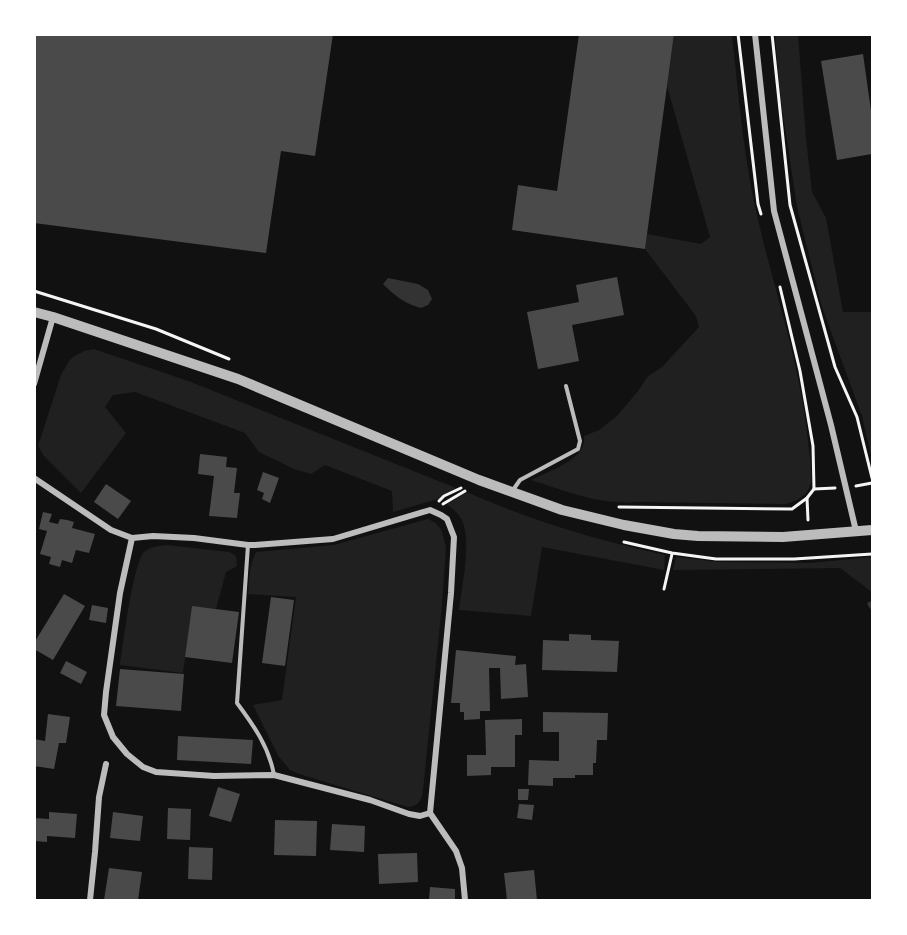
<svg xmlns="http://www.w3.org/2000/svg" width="907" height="935" font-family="'Source Serif 4',serif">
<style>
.green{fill:#202020}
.water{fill:#333}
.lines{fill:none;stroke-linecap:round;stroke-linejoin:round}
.stream{stroke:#333;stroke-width:5}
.building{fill:#4a4a4a}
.path{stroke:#f5f5f5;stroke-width:3}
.service{stroke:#bcbcbc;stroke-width:4}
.minor{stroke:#bcbcbc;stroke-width:6}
.tertiary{stroke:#bcbcbc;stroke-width:10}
</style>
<rect width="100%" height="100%" fill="#111"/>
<g class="green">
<path d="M674,35H732C739,99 744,165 760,228C777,299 801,369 808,441C809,454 813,469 811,482C808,496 797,501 785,504L636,502C598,505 566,491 531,480C547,472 588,459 584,436L599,430L617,416L638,391L648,376L662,367L699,327L696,316L645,249L647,234L701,244L710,237L667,86Z"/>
<polygon points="775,35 798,35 806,138 812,192 826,218 843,312 872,312 872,460 862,416 822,307 797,207 780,94"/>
<polygon points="94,349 191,382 456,488 438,499 393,512 392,491 325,465 311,474 294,469 259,452 245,433 135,392 113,395 105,407 126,433 81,493 44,456 38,446 61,375 69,361 73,357 84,351"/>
<path d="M467,492C529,520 599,541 665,555L664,570L542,547L531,616L459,610C462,586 470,549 464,526C462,516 454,510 447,504Z"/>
<path d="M428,519L436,523L442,531L446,548L442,605L423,790C422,800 419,806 408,807L299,774L290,770L279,757L253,705L282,700L296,597L248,594C249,580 249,565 256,552L334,545Z"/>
<path d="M166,545L229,552L236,556L237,566L226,572L216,609L192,607L183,673L120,665C123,645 133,564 144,552C150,547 158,546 166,545Z"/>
<polygon points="676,557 717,562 810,563 872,557 872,592 840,568 673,570"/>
</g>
<path class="water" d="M388,278L418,284L428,290L432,299L428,305L421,308C405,304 395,296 383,284Z"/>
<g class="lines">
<polyline class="stream" points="870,604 872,607"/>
</g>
<g class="building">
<polygon points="34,34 333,34 315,156 281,151 266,253 34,223"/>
<polygon points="579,34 674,34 645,249 512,230 518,185 557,191"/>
<polygon points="863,54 872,118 872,154 837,160 821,61"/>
<polygon points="617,277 624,315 572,325 579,361 538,369 527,312 579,302 576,285"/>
<polygon points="200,454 227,457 226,467 237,468 234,493 240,493 237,518 209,516 214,476 198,474"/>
<polygon points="263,472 279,478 270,503 262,499 264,493 257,490"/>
<polygon points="106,484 131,501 118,519 94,502"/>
<polygon points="43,512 52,514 49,522 58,524 60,519 67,520 74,522 72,528 95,534 89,553 76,550 72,563 62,560 60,567 49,564 51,557 40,554 47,531 39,529"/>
<polygon points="64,594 85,606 53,660 34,649 34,643"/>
<polygon points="271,597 294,600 285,666 262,663"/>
<polygon points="92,605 108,608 106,623 89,620"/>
<polygon points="192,606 239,612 232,663 185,657"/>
<polygon points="569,634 591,635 591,640 619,641 617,672 542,670 543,640 569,641"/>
<polygon points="456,650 516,656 515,665 526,664 528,697 501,699 500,668 489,668 490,711 480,711 480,719 464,720 464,712 460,712 460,703 451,703"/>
<polygon points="66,661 87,672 81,684 60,673"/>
<polygon points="120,669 184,674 181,711 116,706"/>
<polygon points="543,712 608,713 607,740 597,740 596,763 593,763 593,775 575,775 575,778 553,778 553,786 528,785 529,760 559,761 559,732 543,732"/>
<polygon points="48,714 70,717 66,743 59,743 54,769 34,766 34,739 45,741"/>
<polygon points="522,719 522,735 515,735 515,767 491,767 491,775 467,776 467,755 486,755 485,720"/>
<polygon points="178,736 253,740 251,764 177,760"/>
<polygon points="218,787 240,794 231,822 209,816"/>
<polygon points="518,789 529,789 528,800 518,800"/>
<polygon points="519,804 534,805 532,820 517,818"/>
<polygon points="168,808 191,809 190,840 167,839"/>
<polygon points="49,812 77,814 75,838 47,836 47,842 34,841 34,818 49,819"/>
<polygon points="113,812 143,816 140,841 110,838"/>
<polygon points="275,820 317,821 316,856 274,855"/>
<polygon points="332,824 365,826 364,852 330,850"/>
<polygon points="189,847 213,848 212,880 188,879"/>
<polygon points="417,853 418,882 379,884 378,854"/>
<polygon points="109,868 142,872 138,900 104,900"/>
<polygon points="534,870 537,900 507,900 504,873"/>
<polygon points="430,887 455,889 455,900 429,900"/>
</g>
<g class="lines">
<g class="path">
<polyline points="738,34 758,204 761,214"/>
<polyline points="772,34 790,205 835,367 857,417 872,478"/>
<polyline points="780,287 800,371 813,446 814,489"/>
<polyline points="34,291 156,329 229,359"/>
<polyline points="856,486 872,483"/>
<polyline points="807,498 808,520"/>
<polyline points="439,501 444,496 461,488"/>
<polyline points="443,504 465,491"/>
<polyline points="619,507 792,509 807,498 814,489 835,488"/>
<polyline points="624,542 672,553 716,559 794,559 872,554"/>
<polyline points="664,589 672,554"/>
</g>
<g class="service">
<polyline points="513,490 520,480 578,449 580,441 566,386"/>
<path d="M248,545L237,703C254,726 269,747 274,775"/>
</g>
<g class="minor">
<polyline points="755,34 774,211 831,425 856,531"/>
<polyline points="34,384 53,317"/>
<polyline points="34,478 111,530 132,538 153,536 194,538 248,545 255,545 333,539 430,510 441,515 447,519 454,537 451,593 430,813 456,851 462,868 465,900"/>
<polyline points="132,538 120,593 106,692 104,715 113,737 127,754 143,767 156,772 214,776 274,775 370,800 409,814 420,816 430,813"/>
<polyline points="90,900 95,852 99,797 106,764"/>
</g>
<polyline class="tertiary" points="34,312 53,317 238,379 479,480 562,510 624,525 674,534 698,536 783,537 872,530"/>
</g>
<rect width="907" height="935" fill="none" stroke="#ffffff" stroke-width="72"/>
</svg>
